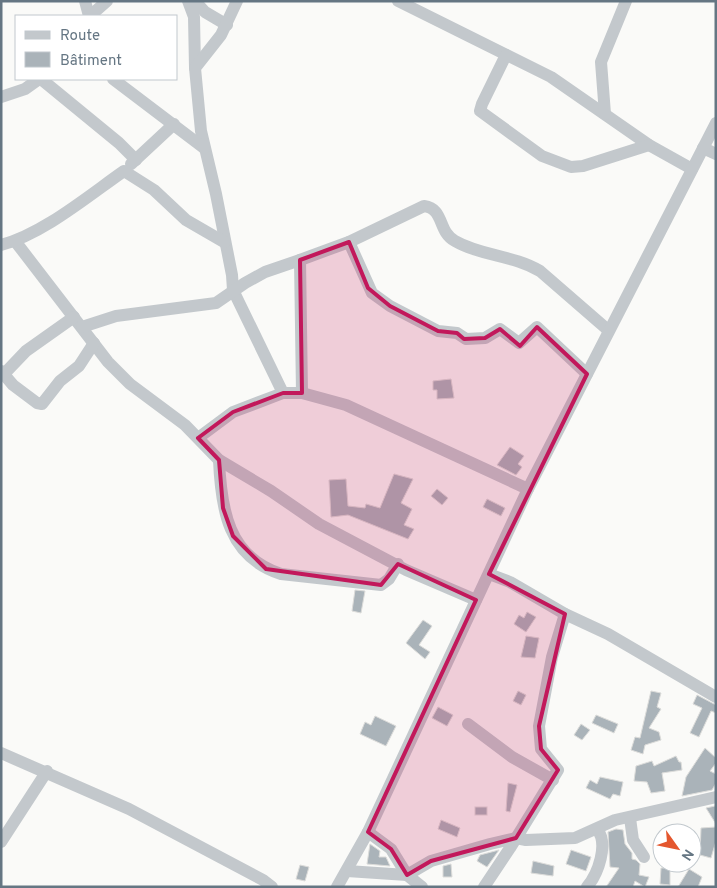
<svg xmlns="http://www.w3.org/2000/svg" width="717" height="888" font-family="Overpass,sans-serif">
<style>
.building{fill:#aab3b9;stroke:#dcdcda}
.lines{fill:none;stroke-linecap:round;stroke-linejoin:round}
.minor{stroke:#c3c8cc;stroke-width:12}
.marked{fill:#c2185b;fill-opacity:0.2;stroke:#c2185b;stroke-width:4;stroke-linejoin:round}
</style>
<rect width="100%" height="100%" fill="#fafaf8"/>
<g class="building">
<polygon points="451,379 454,398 437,399 437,390 433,390 433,381"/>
<polygon points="510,447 524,456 518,464 522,467 516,475 497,465"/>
<polygon points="394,474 413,479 401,503 412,509 404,525 414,529 408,539 348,515 331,517 329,480 346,479 348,506 365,508 366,504 380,508"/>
<polygon points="437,489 448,498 442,505 431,496"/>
<polygon points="487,499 505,508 501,516 483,507"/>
<polygon points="355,590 365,591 361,613 352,611"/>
<polygon points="527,612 536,617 526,632 514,624 519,615 524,618"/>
<polygon points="423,620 432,626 419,645 430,652 425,659 406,643"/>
<polygon points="526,636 539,638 535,658 521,657"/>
<polygon points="518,691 526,695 521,705 513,701"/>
<polygon points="651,691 661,693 657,707 661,709 649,728 659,732 661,740 645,745 643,754 631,750 635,737 640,738"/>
<polygon points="697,695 716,705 716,713 711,711 699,737 690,733 702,708 693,704"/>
<polygon points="438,707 453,715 447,726 432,718"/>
<polygon points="596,715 618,724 614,733 592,723"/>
<polygon points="375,716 396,726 386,746 360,734 365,722 371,725"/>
<polygon points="581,724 590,730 582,740 574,735"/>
<polygon points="705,748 716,758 716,763 710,771 716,774 716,783 712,790 682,796 686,777"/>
<polygon points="676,756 679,762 681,762 682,770 662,773 665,791 651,793 647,782 634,781 636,766 652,761 654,766"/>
<polygon points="600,777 623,782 620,796 613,794 610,799 586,788 590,780 597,784"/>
<polygon points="508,783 517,785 510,812 506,811"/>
<polygon points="715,806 716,807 716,824 706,808"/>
<rect x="475" y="807" width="12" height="8"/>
<polygon points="441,820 460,828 457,837 438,829"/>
<polygon points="716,827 716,841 711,858 700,855 701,828"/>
<polygon points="616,829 623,830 625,844 632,853 632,859 636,860 640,864 639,875 649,877 645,887 635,881 633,887 606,887 619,868 610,867 608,832"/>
<polygon points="370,844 380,851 379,857 386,857 390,866 367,864"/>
<polygon points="499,850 487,867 477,861 480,855"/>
<polygon points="571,850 591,857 586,871 566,864"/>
<polygon points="533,861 554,866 553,876 531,873"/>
<polygon points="451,864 452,877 443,877 443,866"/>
<polygon points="300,865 309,867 305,881 296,879"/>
<polygon points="661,868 670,868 670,885 660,884"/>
<polygon points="689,869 702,877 698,887 678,887"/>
</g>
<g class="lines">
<g class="minor">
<polyline points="85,1 89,16"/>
<polyline points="188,1 194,17 195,68"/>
<polyline points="195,1 205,12 227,25"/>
<polyline points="237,1 221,35 195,68 201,131 216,194 232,275 233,290 283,393"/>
<polyline points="398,1 551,77 649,145 692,169"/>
<polyline points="90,16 107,1"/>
<polyline points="506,55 482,104 480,111 542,156 571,167 583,166 649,145"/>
<polyline points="41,79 119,143 136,160"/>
<polyline points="113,79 204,148"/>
<polyline points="1,97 25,89 39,79"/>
<polyline points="605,114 601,62 626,1"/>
<polyline points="703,148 716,154"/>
<polyline points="131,164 174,124"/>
<polyline points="15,241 108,362 130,384 185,425 219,460 271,491 319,524 406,570 476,600"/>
<polyline points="349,242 372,293 390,306 438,331 457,333 466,339 485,338 500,329 519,343 537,327 587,374"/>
<path d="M1,245C43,234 88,196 124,171L154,190L186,220L224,242"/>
<path d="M300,260L349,242L424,206C445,209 437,231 455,241C481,256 513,255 540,271L608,330"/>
<polyline points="82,327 116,316 216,303 245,283 265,272 300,260 302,393"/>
<polyline points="1,371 13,385 37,403 42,404 60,381 79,366 94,343"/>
<polyline points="3,375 26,351 74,317"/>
<polyline points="198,438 233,412 283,393 302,393 346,405 528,489"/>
<path d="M219,460C221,509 228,557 281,574L381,585L389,579L398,564"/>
<polyline points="489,574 510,582 565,614 608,634 716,697"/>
<polyline points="468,724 512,757 553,780"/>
<polyline points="1,753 129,809 263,880 272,887"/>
<polyline points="630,818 633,840 644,857"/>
<polyline points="368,832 391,849 407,875 422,887"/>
<polyline points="1,842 47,771"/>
<polyline points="347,871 407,875 431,861 490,844 516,838 526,840 575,838 615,820 716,797"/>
<polyline points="337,887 368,832 528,489 716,123"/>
<polyline points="484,887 510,848 558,770 541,749 539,726 552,657 565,614"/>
<path d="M587,887C598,874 609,844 597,829"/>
</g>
</g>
<path class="marked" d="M349,242L368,288L390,306L438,331L457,333L464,339L485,338L500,329L520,346L537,327L587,374L489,574L565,614L539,726L541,749L558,770L516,838L431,861L407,875L391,849L368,832L476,600L398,564L381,585L266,569L233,536L223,508L219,460L198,438L233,412L283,393H302L300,260Z"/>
<rect width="717" height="888" fill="none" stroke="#657683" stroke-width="5"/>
<rect x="15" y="15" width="162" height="65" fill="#ffffff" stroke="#c1c8cd"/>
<rect x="25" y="31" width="25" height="8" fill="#c3c8cc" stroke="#c1c8cd"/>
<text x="60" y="40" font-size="15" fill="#657683">Route</text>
<rect x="25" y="52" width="25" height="15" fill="#aab3b9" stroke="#c1c8cd"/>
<text x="60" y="65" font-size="15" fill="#657683">Bâtiment</text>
<g transform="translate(677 848) rotate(123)"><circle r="24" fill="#ffffff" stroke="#c1c8cd"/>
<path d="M0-4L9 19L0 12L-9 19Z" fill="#e4572e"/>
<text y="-8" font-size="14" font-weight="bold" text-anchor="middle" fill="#657683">N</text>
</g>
</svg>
